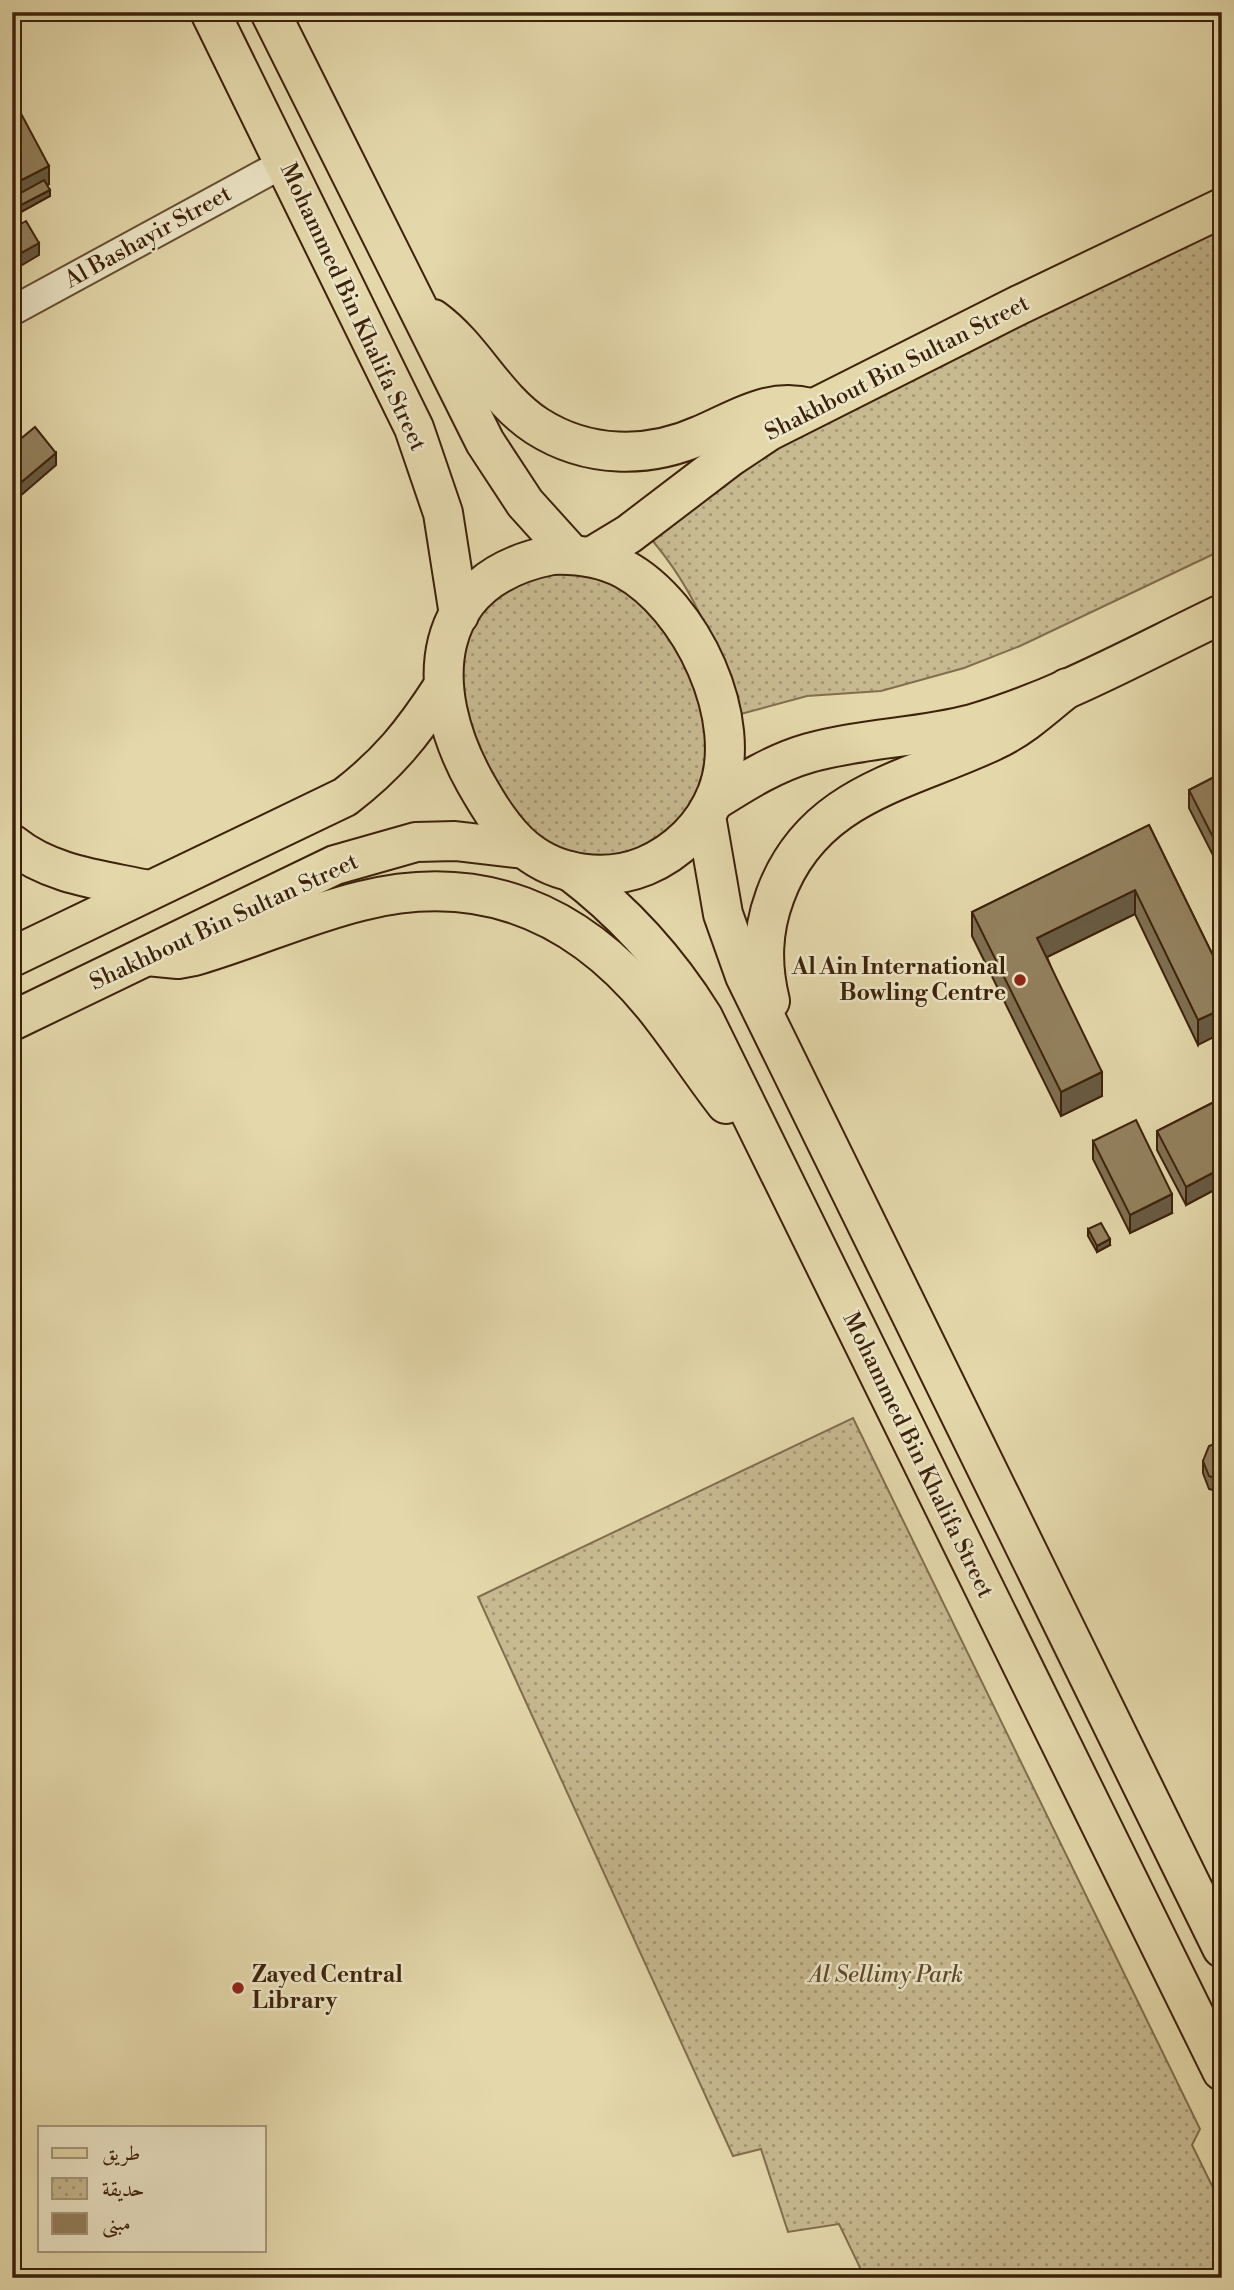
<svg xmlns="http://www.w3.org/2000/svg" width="1234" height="2290" font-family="'Libre Bodoni',Amiri,serif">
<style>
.park{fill:url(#park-dots);stroke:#826e4d;stroke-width:2}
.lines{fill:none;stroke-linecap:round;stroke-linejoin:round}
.street-casing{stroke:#665032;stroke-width:32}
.primary-casing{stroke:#3c220a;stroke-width:42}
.highway-casing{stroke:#3c220a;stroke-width:42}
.street{stroke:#ede6c8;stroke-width:28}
.primary{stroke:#e4d8ab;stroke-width:38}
.highway{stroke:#e4d8ab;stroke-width:38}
.wall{fill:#7e6f51;stroke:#3c220a;stroke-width:2}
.shaded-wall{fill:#675a42;stroke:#3c220a;stroke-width:2}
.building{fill:#93815e;stroke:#3c220a;stroke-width:2}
.poi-dot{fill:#8f2418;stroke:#ede6c8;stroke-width:2.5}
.labels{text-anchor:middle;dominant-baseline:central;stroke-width:5;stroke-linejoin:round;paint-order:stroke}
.street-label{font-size:23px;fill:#3c220a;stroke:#ede6c8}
.poi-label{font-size:23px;font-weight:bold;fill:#3c220a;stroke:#ede6c8;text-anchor:end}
.park-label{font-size:23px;font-style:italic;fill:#5f482c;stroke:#ede6c8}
</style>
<defs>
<pattern id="park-dots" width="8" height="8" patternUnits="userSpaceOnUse" patternTransform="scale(1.75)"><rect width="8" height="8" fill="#c7b990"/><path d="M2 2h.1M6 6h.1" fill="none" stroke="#a39674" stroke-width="1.8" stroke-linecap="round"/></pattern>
</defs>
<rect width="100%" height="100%" fill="#e4d8ab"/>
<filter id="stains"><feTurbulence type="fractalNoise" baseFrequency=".00286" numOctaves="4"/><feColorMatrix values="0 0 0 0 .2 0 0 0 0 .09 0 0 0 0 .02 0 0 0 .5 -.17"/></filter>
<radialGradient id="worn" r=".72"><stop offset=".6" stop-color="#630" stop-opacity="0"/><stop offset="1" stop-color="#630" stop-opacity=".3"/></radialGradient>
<g class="park">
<path d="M1222,217V550L1020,646L964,668L881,691L807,696L737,715C716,644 692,581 640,527L705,476Z"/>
<polygon points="566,566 624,583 669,634 692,675 706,716 709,782 663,840 629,854 596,857 561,850 537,836 495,784 475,746 456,682 466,624 510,583"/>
<polygon points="853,1418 1200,2129 1192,2145 1222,2206 1222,2278 865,2278 839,2224 788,2232 761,2149 733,2156 478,1597"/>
</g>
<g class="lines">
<g class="street-casing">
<polyline id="street" points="12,311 284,163"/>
</g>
<g class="primary-casing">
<g id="primary">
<polyline points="591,557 629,534 730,457 769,431 1019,305 1222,208"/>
<path d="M714,801C744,782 774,763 809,753C862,738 919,738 972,724C1059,699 1140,653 1222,614"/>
<path d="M12,844C50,875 102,880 148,890"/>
<path d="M12,957L345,797C388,764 413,733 442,688"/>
<polyline points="12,1021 335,865 416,842 455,841 524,849"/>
</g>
</g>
<g class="highway-casing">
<g id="highway">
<polyline points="210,12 414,428 443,513 459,615"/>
<polyline points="270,12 485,442 525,503 572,555"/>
<path d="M433,319C474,349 494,398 537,426C587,458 648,459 701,435C739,419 768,397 811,408"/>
<path d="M552,555C578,554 601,557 624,569C691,605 746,720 717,793C704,826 678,852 645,866C606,882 558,876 525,849C504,832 488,805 475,782C422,687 429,579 552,555Z"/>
<polyline points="706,816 723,914 745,976 1222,1948"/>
<path d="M570,871C625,913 667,959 703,1017L1222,2071"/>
<path d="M147,956L178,959L194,956C250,940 304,915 361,901C480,871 577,912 653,1005C679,1037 701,1072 726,1104"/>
<path d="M770,1001C761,964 762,931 775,896C812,794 906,782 993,741C1020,729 1044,707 1067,688"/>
</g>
</g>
<use href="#street" class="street"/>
<use href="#primary" class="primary"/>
<use href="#highway" class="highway"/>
</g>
<g class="wall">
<polygon points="12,112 49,184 47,185 50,196 21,212 15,202 12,204"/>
<polygon points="1222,773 1222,861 1217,863 1189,808 1189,790"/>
<polygon points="1149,825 1222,974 1198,1045 1135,914 1047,957 1102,1096 1061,1116 972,936 972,912"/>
<polygon points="1222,1098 1222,1186 1186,1205 1157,1150 1157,1131"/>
<polygon points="1093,1141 1172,1213 1130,1233 1093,1159"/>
<polygon points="1088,1229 1110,1245 1097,1252 1088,1236"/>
<polygon points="1222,1441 1222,1493 1209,1489 1203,1473 1203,1461"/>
</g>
<g class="shaded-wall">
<polygon points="49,166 49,184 18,201 15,196 15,202 12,204 12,185"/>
<polygon points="50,190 50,196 21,212 21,205"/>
<polygon points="39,243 39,255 12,271 12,258"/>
<polygon points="56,453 56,465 12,503 12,490"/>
<polygon points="1222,842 1222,861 1217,863 1217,845"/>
<polygon points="1135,890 1135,914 1037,962 1037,938"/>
<polygon points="1222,1009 1222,1033 1198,1045 1198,1020"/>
<polygon points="1102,1072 1102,1096 1061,1116 1061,1092"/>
<polygon points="1222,1168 1222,1186 1186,1205 1186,1187"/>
<polygon points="1172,1194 1172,1213 1130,1233 1130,1215"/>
<polygon points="1110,1239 1110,1245 1097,1252 1097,1246"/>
</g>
<g class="building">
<polygon points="18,108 49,166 12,185 12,112"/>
<polygon points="44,180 50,190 21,205 15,196"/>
<polygon points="26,221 39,243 12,258 12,229"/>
<polygon points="35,427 56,453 12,490 12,446"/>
<polygon points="1222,773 1222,842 1217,845 1189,790"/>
<polygon points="1149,825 1222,974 1222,1009 1198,1020 1135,890 1037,938 1102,1072 1061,1092 972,912"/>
<polygon points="1222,1098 1222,1168 1186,1187 1157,1131"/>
<polygon points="1136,1120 1172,1194 1130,1215 1093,1141"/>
<polygon points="1101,1223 1110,1239 1097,1246 1088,1229"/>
<polygon points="1222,1441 1222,1481 1209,1476 1203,1461 1209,1446"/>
</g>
<g class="poi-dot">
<circle cx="1020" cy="980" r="7"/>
<circle cx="238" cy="1988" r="7"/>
</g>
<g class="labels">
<g class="street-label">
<text transform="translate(148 237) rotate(-29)">Al Bashayir Street</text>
<text transform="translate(353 307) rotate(65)">Mohammed Bin Khalifa Street</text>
<text transform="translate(897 368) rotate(-27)">Shakhbout Bin Sultan Street</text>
<text transform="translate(224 922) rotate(-25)">Shakhbout Bin Sultan Street</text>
<text transform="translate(918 1455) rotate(64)">Mohammed Bin Khalifa Street</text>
</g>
<g class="poi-label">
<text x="1006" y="967">Al Ain International<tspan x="1006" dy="26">Bowling Centre</tspan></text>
<text x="252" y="1975" text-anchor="start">Zayed Central<tspan x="252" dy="26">Library</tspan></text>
</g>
<g class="park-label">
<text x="886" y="1975">Al Sellimy Park</text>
</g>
</g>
<rect width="1234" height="2290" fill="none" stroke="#e4d8ab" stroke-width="42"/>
<rect x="14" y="14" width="1206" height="2262" fill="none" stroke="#3c220a" stroke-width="3.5"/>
<rect x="21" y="21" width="1192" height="2248" fill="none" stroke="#3c220a" stroke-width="2"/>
<rect x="38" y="2126" width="228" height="126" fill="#ede6c8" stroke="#a6987c" stroke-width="2"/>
<rect x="52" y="2148" width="35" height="10" fill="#e4d8ab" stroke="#a6987c" stroke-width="2"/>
<text x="102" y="2160" font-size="21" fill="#3c220a">طريق</text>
<rect x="52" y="2178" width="35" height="21" fill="url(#park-dots)" stroke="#a6987c" stroke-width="2"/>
<text x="102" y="2196" font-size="21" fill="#3c220a">حديقة</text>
<rect x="52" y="2213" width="35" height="21" fill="#93815e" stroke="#a6987c" stroke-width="2"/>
<text x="102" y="2230" font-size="21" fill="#3c220a">مبنى</text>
<rect width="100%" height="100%" filter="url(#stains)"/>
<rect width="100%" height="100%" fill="url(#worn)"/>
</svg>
